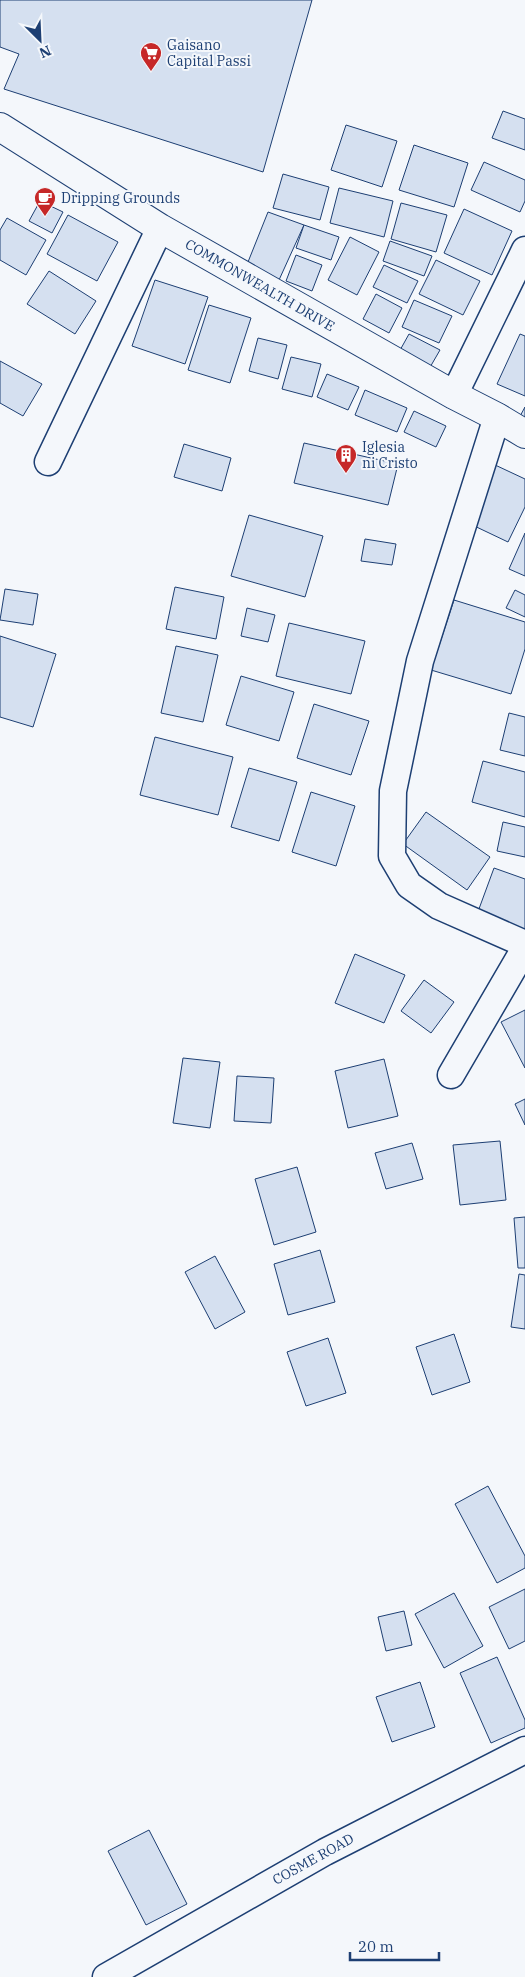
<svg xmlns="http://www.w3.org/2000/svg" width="525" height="1977" font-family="'IBM Plex Serif',serif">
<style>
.building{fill:#d5e0f0;stroke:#1d3f73}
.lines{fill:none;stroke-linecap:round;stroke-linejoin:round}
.minor-casing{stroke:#1d3f73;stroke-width:29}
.tertiary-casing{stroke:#1d3f73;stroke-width:30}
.minor{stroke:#f4f7fb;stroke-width:26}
.tertiary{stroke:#f4f7fb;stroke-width:28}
.labels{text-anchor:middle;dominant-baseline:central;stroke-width:4;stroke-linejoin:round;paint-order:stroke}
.poi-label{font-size:14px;fill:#1d3f73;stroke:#f4f7fb;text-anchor:start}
.street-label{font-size:14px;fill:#1d3f73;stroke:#f4f7fb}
</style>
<rect width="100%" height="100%" fill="#f4f7fb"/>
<g class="building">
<polygon points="0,0 312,0 263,172 4,89 19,54 0,47"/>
<polygon points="503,111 525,119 525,150 492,138"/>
<polygon points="346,125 397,141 382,187 331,170"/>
<polygon points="414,145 468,163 454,207 399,190"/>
<polygon points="484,162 525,180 525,201 520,212 471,190"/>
<polygon points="283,174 329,187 320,220 273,208"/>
<polygon points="339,188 393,201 384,237 330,223"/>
<polygon points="40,201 63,212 52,233 29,221"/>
<polygon points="401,203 447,215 436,252 391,239"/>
<polygon points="464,209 512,231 492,275 444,253"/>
<polygon points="268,212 304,225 279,280 246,267"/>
<polygon points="68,215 118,242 97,281 47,254"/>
<polygon points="7,218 46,240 26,275 0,260 0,230"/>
<polygon points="304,225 339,237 331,260 296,248"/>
<polygon points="350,237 379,252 357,295 328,280"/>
<polygon points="390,241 432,256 424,276 383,261"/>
<polygon points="296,255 322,265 312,291 286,281"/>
<polygon points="436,260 480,281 463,315 419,294"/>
<polygon points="384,265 418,281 407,303 373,287"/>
<polygon points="49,271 96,301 75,334 27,304"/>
<polygon points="155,280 208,297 185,364 132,346"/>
<polygon points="376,294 402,308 389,333 363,319"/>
<polygon points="414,300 452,316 439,343 402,327"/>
<polygon points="209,305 251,318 230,383 188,370"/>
<polygon points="409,334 440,350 429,369 399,352"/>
<polygon points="520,334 525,336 525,396 497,384"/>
<polygon points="258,338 287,345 278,379 249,371"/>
<polygon points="291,357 321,364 312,397 282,389"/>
<polygon points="0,361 42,384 23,416 0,403"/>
<polygon points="327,374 359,387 348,410 317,397"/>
<polygon points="365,390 407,408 397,432 355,415"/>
<polygon points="525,407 525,421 519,418"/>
<polygon points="414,411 446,426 436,447 404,432"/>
<polygon points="304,443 398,464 388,505 294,483"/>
<polygon points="184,444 231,458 222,491 174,477"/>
<polygon points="493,464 525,479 525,507 508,542 466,522"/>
<polygon points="249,515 323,536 305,597 231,576"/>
<polygon points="525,533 525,576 509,569"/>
<polygon points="365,539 396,544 392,565 361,561"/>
<polygon points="175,587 224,597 216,639 166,629"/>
<polygon points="5,589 38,594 33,625 0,620"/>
<polygon points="515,590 525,595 525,617 506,608"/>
<polygon points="454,600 525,622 525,649 511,694 431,670"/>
<polygon points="247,608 275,615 268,642 241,636"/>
<polygon points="289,623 365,641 351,694 276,676"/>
<polygon points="0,636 56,654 33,727 0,717"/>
<polygon points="176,646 218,655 203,722 161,713"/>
<polygon points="241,676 294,692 279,741 226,725"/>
<polygon points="314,704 369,721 351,775 297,758"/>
<polygon points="509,713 525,717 525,756 500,750"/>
<polygon points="155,737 233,757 218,815 140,795"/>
<polygon points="483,761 525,772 525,817 472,802"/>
<polygon points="249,768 297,782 279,841 231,827"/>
<polygon points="311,792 355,806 336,866 292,852"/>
<polygon points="426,812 490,857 467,890 403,844"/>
<polygon points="503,822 525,827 525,857 497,851"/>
<polygon points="494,868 525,879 525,930 476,917"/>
<polygon points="355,954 405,975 384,1023 335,1003"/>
<polygon points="424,980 454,1002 431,1033 401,1011"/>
<polygon points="525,1010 525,1068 501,1022"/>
<polygon points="183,1058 220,1062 210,1128 173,1123"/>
<polygon points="384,1059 398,1116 348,1128 335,1071"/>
<polygon points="237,1076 274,1078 271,1123 234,1121"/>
<polygon points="525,1099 525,1125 515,1104"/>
<polygon points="500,1141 506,1200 460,1205 453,1145"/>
<polygon points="412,1143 423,1179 386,1189 375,1153"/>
<polygon points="297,1167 316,1232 274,1245 255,1179"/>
<polygon points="525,1217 525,1268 518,1268 514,1218"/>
<polygon points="320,1250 335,1302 288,1315 274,1264"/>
<polygon points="215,1256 245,1312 215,1329 185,1272"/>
<polygon points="519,1274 525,1275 525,1329 511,1327"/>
<polygon points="454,1334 470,1382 432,1395 416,1347"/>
<polygon points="328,1338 346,1393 306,1406 287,1352"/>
<polygon points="488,1486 525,1556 525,1568 497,1583 455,1504"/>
<polygon points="525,1589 525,1641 509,1649 489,1607"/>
<polygon points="454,1593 483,1646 444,1668 415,1614"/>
<polygon points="404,1611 412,1645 386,1651 378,1617"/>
<polygon points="497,1657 525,1720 525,1728 491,1743 460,1673"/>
<polygon points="420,1682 435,1727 392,1742 376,1697"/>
<polygon points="149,1830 187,1904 146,1925 108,1851"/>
</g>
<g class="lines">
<g class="minor-casing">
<g id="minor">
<polyline points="454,395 525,250"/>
<polyline points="497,417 420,661 393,791 392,856 409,885 439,906 525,944"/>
<polyline points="48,462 160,228"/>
<polyline points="451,1075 525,948"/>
<polyline points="106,1977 325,1852 525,1750"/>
</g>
</g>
<g class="tertiary-casing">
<polyline id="tertiary" points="0,127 160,228 454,395 497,417 525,434"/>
</g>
<use href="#minor" class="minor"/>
<use href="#tertiary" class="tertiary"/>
</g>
<defs>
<g id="supermarket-pin" transform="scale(1.125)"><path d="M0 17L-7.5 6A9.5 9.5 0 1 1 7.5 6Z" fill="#c62828" stroke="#f4f7fb"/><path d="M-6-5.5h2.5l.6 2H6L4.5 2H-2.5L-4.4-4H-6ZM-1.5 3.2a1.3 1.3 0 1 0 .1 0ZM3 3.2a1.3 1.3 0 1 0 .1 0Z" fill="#fff"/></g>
<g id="cafe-pin" transform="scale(1.125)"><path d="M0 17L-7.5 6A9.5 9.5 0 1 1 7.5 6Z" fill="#c62828" stroke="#f4f7fb"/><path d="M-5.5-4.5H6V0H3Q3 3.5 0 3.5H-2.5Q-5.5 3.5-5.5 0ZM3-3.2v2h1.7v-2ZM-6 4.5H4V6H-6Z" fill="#fff"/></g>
<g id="building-pin" transform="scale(1.125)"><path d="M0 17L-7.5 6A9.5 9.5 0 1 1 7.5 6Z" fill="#c62828" stroke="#f4f7fb"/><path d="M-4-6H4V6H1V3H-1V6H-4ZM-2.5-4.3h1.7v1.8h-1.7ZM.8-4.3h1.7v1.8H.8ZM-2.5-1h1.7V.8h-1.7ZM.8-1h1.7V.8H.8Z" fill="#fff"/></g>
</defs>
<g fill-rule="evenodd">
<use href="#supermarket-pin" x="151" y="53"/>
<use href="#cafe-pin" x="45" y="198"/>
<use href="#building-pin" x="346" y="455"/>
</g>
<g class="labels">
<g class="poi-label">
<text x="167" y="45">Gaisano<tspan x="167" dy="16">Capital Passi</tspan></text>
<text x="61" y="198">Dripping Grounds</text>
<text x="362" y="447">Iglesia<tspan x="362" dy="16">ni Cristo</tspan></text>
</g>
<g class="street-label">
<text transform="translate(260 285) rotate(30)">COMMONWEALTH DRIVE</text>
<text transform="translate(313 1859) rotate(-29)">COSME ROAD</text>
</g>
</g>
<g transform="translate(40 40) rotate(156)" stroke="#f4f7fb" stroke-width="4" paint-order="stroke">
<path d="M0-4L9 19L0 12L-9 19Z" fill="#1d3f73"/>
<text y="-8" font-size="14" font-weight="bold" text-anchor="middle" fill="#1d3f73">N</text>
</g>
<path d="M350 1952v8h89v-8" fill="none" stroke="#1d3f73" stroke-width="2.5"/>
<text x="358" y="1952" font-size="15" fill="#1d3f73" stroke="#f4f7fb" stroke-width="4" paint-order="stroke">20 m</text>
</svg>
